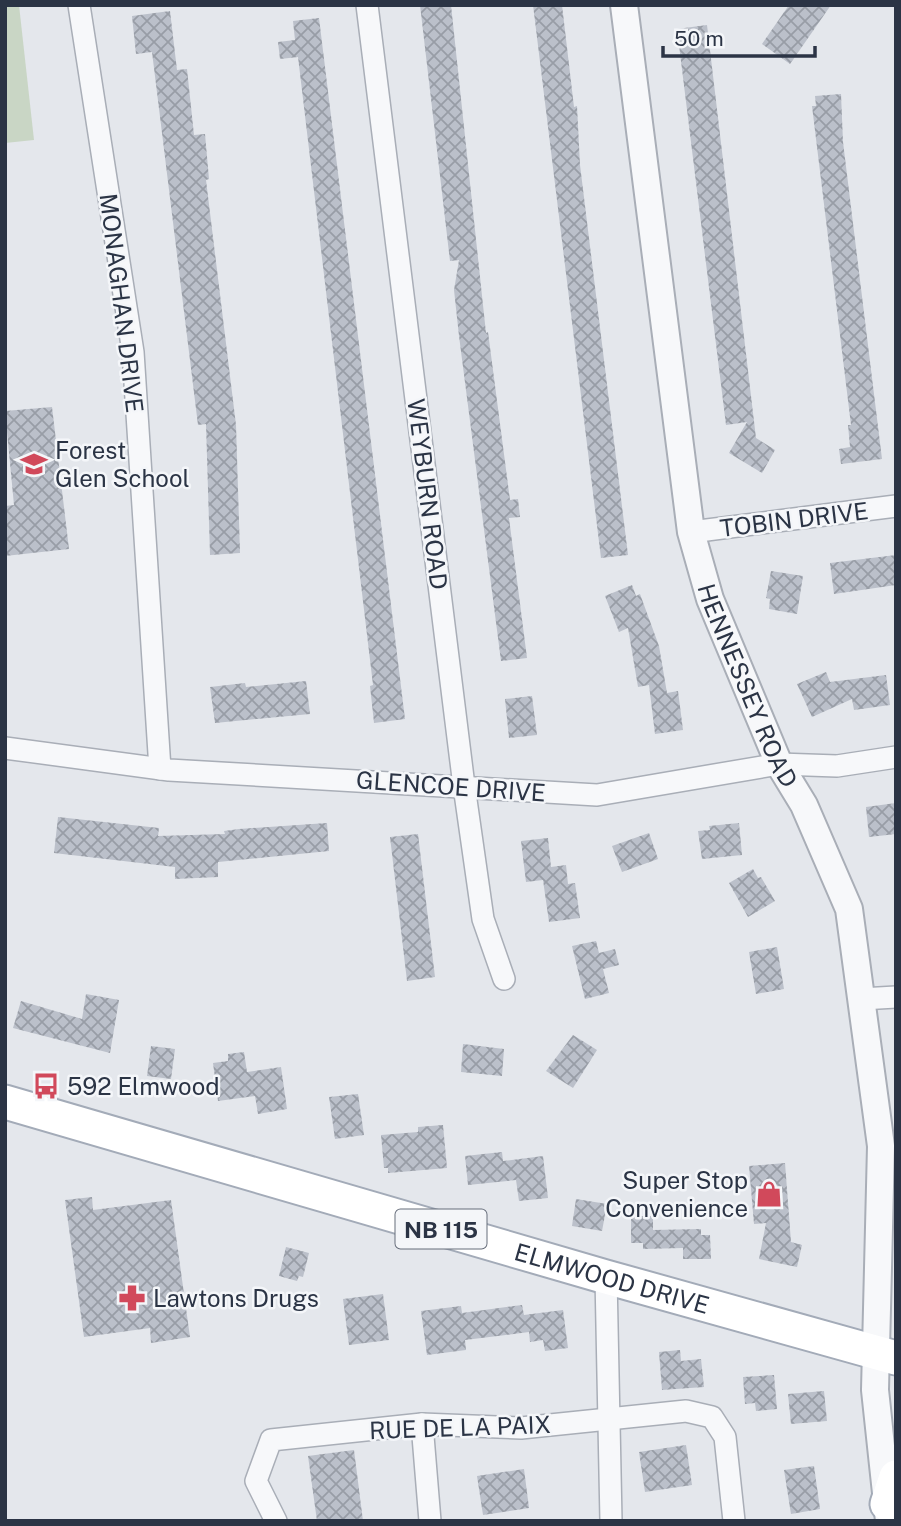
<svg xmlns="http://www.w3.org/2000/svg" width="901" height="1526" font-family="'Public Sans',sans-serif">
<style>
.green{fill:#c9d6c5}
.building{fill:url(#building-cross-hatch)}
.lines{fill:none;stroke-linecap:round;stroke-linejoin:round}
.minor-casing{stroke:#a9aeb7;stroke-width:24}
.tertiary-casing{stroke:#a9aeb7;stroke-width:30}
.primary-casing{stroke:#a3abb8;stroke-width:37}
.minor{stroke:#f7f8fa;stroke-width:21}
.tertiary{stroke:#f7f8fa;stroke-width:26}
.primary{stroke:#fff;stroke-width:33}
.labels{text-anchor:middle;dominant-baseline:central;stroke-width:5;stroke-linejoin:round;paint-order:stroke}
.shield{fill:#f4f6f9;stroke:#676e7b;stroke-width:2}
.shield-label{font-size:23px;font-weight:bold;fill:#2b3445}
.street-label{font-size:24px;fill:#2b3445;stroke:#f4f6f9}
.poi-label{font-size:24px;fill:#2b3445;stroke:#f4f6f9;text-anchor:start}
</style>
<defs>
<pattern id="building-cross-hatch" width="8" height="8" patternUnits="userSpaceOnUse" patternTransform="scale(1.75)"><rect width="8" height="8" fill="#bbc0ca"/><path d="M0 0l8 8M0 8l8-8" fill="none" stroke="#989da6"/></pattern>
</defs>
<rect width="100%" height="100%" fill="#e4e7ec"/>
<polygon class="green" points="5,5 19,5 34,140 5,143"/>
<g class="building">
<polygon points="420,5 451,5 486,333 488,332 510,500 518,499 520,517 509,518 527,658 501,661 459,336 454,290 459,260 450,261"/>
<polygon points="533,5 562,5 574,107 577,106 580,165 628,555 601,558"/>
<polygon points="789,5 831,5 790,64 762,44"/>
<polygon points="170,11 177,70 187,69 194,135 205,134 209,179 206,180 236,425 240,553 210,555 206,424 198,425 152,52 136,54 132,16"/>
<polygon points="319,18 405,719 374,723 370,686 373,685 298,57 280,59 278,42 295,40 293,21"/>
<polygon points="707,25 756,438 775,450 762,473 729,453 747,422 726,425 677,29"/>
<polygon points="841,94 843,142 882,459 841,464 839,449 850,447 848,425 851,425 812,106 816,106 815,96"/>
<polygon points="52,407 69,549 5,556 5,506 14,505 5,411"/>
<polygon points="896,555 896,585 834,594 830,563"/>
<polygon points="771,571 803,576 797,614 769,609 770,599 766,598"/>
<polygon points="632,585 636,596 640,594 659,646 667,693 678,691 683,730 655,734 649,685 638,687 628,628 619,632 605,596"/>
<polygon points="826,672 830,682 886,675 890,705 854,710 852,699 812,717 797,684"/>
<polygon points="306,681 310,714 215,723 210,687 245,683 246,687"/>
<polygon points="532,696 537,735 509,738 505,699"/>
<polygon points="896,803 896,834 869,837 866,807"/>
<polygon points="58,817 159,828 158,836 225,834 224,831 239,829 327,823 329,851 218,862 218,877 175,879 175,867 54,853"/>
<polygon points="739,823 742,855 702,859 698,831 710,830 709,826"/>
<polygon points="649,833 658,859 622,872 612,846"/>
<polygon points="418,834 435,977 407,981 390,837"/>
<polygon points="548,838 551,867 566,865 568,884 575,883 580,918 549,922 543,880 526,882 521,841"/>
<polygon points="753,869 758,878 761,877 775,901 748,917 729,883"/>
<polygon points="596,941 599,953 615,949 619,965 603,969 609,993 585,999 572,946"/>
<polygon points="777,947 784,989 756,994 749,952"/>
<polygon points="86,994 119,1000 110,1053 13,1028 21,1001 82,1019"/>
<polygon points="573,1035 597,1050 573,1088 546,1071"/>
<polygon points="463,1044 504,1049 502,1076 461,1072"/>
<polygon points="151,1046 175,1049 171,1079 147,1076"/>
<polygon points="244,1052 247,1072 281,1067 287,1109 258,1114 255,1096 218,1101 213,1063 228,1061 228,1054"/>
<polygon points="358,1094 364,1135 335,1139 329,1097"/>
<polygon points="443,1125 447,1168 388,1173 388,1168 384,1168 381,1135 418,1132 418,1127"/>
<polygon points="502,1152 503,1161 543,1156 548,1198 519,1201 516,1180 468,1185 465,1156"/>
<polygon points="785,1163 791,1242 802,1245 797,1267 759,1259 766,1223 754,1224 749,1166"/>
<polygon points="92,1197 93,1210 171,1200 190,1337 151,1343 150,1328 84,1337 65,1200"/>
<polygon points="576,1199 607,1204 602,1231 572,1226"/>
<polygon points="631,1216 653,1216 653,1230 701,1229 701,1235 710,1235 711,1259 683,1259 683,1248 643,1249 643,1243 631,1243"/>
<polygon points="286,1247 309,1253 303,1277 299,1276 297,1281 279,1276"/>
<polygon points="383,1294 389,1340 349,1345 343,1299"/>
<polygon points="522,1305 524,1315 563,1310 568,1348 545,1351 543,1340 530,1342 529,1332 465,1340 466,1350 427,1355 421,1311 461,1306 462,1313"/>
<polygon points="680,1350 681,1361 701,1359 704,1387 662,1390 659,1352"/>
<polygon points="774,1375 777,1409 756,1411 755,1403 745,1404 743,1377"/>
<polygon points="824,1391 827,1421 791,1424 788,1394"/>
<polygon points="686,1445 692,1485 645,1492 639,1452"/>
<polygon points="354,1450 363,1521 317,1521 308,1456"/>
<polygon points="814,1466 820,1509 791,1514 784,1470"/>
<polygon points="524,1469 529,1508 483,1515 477,1476"/>
</g>
<g class="lines">
<g class="minor-casing">
<g id="minor">
<polyline points="79,5 133,352 160,769"/>
<polyline points="367,5 464,786 483,919 504,979"/>
<polyline points="691,532 896,506"/>
<polyline points="5,748 169,770 597,795 779,764 837,766 896,757"/>
<polyline points="861,999 896,997"/>
<polyline points="606,1277 611,1521"/>
<polyline points="422,1424 430,1521"/>
<polyline points="276,1521 256,1481 271,1440 422,1424 521,1428 686,1411 712,1417 725,1437 734,1521"/>
</g>
</g>
<g class="tertiary-casing">
<g id="tertiary">
<path id="s1" d="M624,5L691,532L710,599L779,764L804,805L849,909L881,1146L875,1390L889,1521"/>
</g>
</g>
<g class="primary-casing">
<g id="primary">
<path id="s2" d="M5,1102L606,1277L896,1358"/>
<polyline points="887,1504 896,1477"/>
</g>
</g>
<use href="#minor" class="minor"/>
<use href="#tertiary" class="tertiary"/>
<use href="#primary" class="primary"/>
</g>
<defs>
<g id="school-bare" transform="scale(2.1)"><path d="M0-5L7-2L0 1L-7-2ZM-4 1L0 2.5L4 1V4Q0 6-4 4Z" fill="#d1495b" stroke="#f4f6f9" stroke-width="2.5" paint-order="stroke"/></g>
<g id="bus-bare" transform="scale(2.1)"><path d="M-5-6H5V4H4V6H2V4H-2V6H-4V4H-5ZM-3.5-4V0h7V-4ZM-3.5 1.2v1.5H-2V1.2ZM2 1.2v1.5H3.5V1.2Z" fill="#d1495b" stroke="#f4f6f9" stroke-width="2.5" paint-order="stroke"/></g>
<g id="shop-bare" transform="scale(2.1)"><path d="M-5-2.5h2.3a2.7 3.5 0 0 1 5.4 0H5L5.5 6h-11ZM-1.5-2.5h3a1.5 2.3 0 0 0-3 0Z" fill="#d1495b" stroke="#f4f6f9" stroke-width="2.5" paint-order="stroke"/></g>
<g id="pharmacy-bare" transform="scale(2.1)"><path d="M-2-6h4v4h4v4h-4v4h-4v-4h-4v-4h4Z" fill="#d1495b" stroke="#f4f6f9" stroke-width="2.5" paint-order="stroke"/></g>
</defs>
<g fill-rule="evenodd">
<use href="#school-bare" x="34" y="464"/>
<use href="#bus-bare" x="46" y="1086"/>
<use href="#shop-bare" x="769" y="1194"/>
<use href="#pharmacy-bare" x="132" y="1298"/>
</g>
<g class="labels">
<rect class="shield" x="395.5" y="1209.5" width="91" height="39" rx="5"/>
<g class="shield-label">
<text x="441" y="1229">NB 115</text>
</g>
<g class="street-label">
<text transform="translate(122 303) rotate(83)">MONAGHAN DRIVE</text>
<text transform="translate(428 494) rotate(83)">WEYBURN ROAD</text>
<text transform="translate(794 519) rotate(-7)">TOBIN DRIVE</text>
<text stroke="none"><textPath href="#s1" startOffset="695">HENNESSEY ROAD</textPath></text>
<text transform="translate(451 786) rotate(4)">GLENCOE DRIVE</text>
<text stroke="none"><textPath href="#s2" startOffset="632">ELMWOOD DRIVE</textPath></text>
<text transform="translate(460 1427) rotate(-2)">RUE DE LA PAIX</text>
</g>
<g class="poi-label">
<text x="55" y="450">Forest<tspan x="55" dy="28">Glen School</tspan></text>
<text x="67" y="1086">592 Elmwood</text>
<text x="748" y="1180" text-anchor="end">Super Stop<tspan x="748" dy="28">Convenience</tspan></text>
<text x="153" y="1298">Lawtons Drugs</text>
</g>
</g>
<rect width="901" height="1526" fill="none" stroke="#2b3445" stroke-width="14"/>
<path d="M663 46v10h152v-10" fill="none" stroke="#2b3445" stroke-width="3.5"/>
<text x="674" y="46" font-size="21" fill="#2b3445" stroke="#f4f6f9" stroke-width="5" paint-order="stroke">50 m</text>
</svg>
